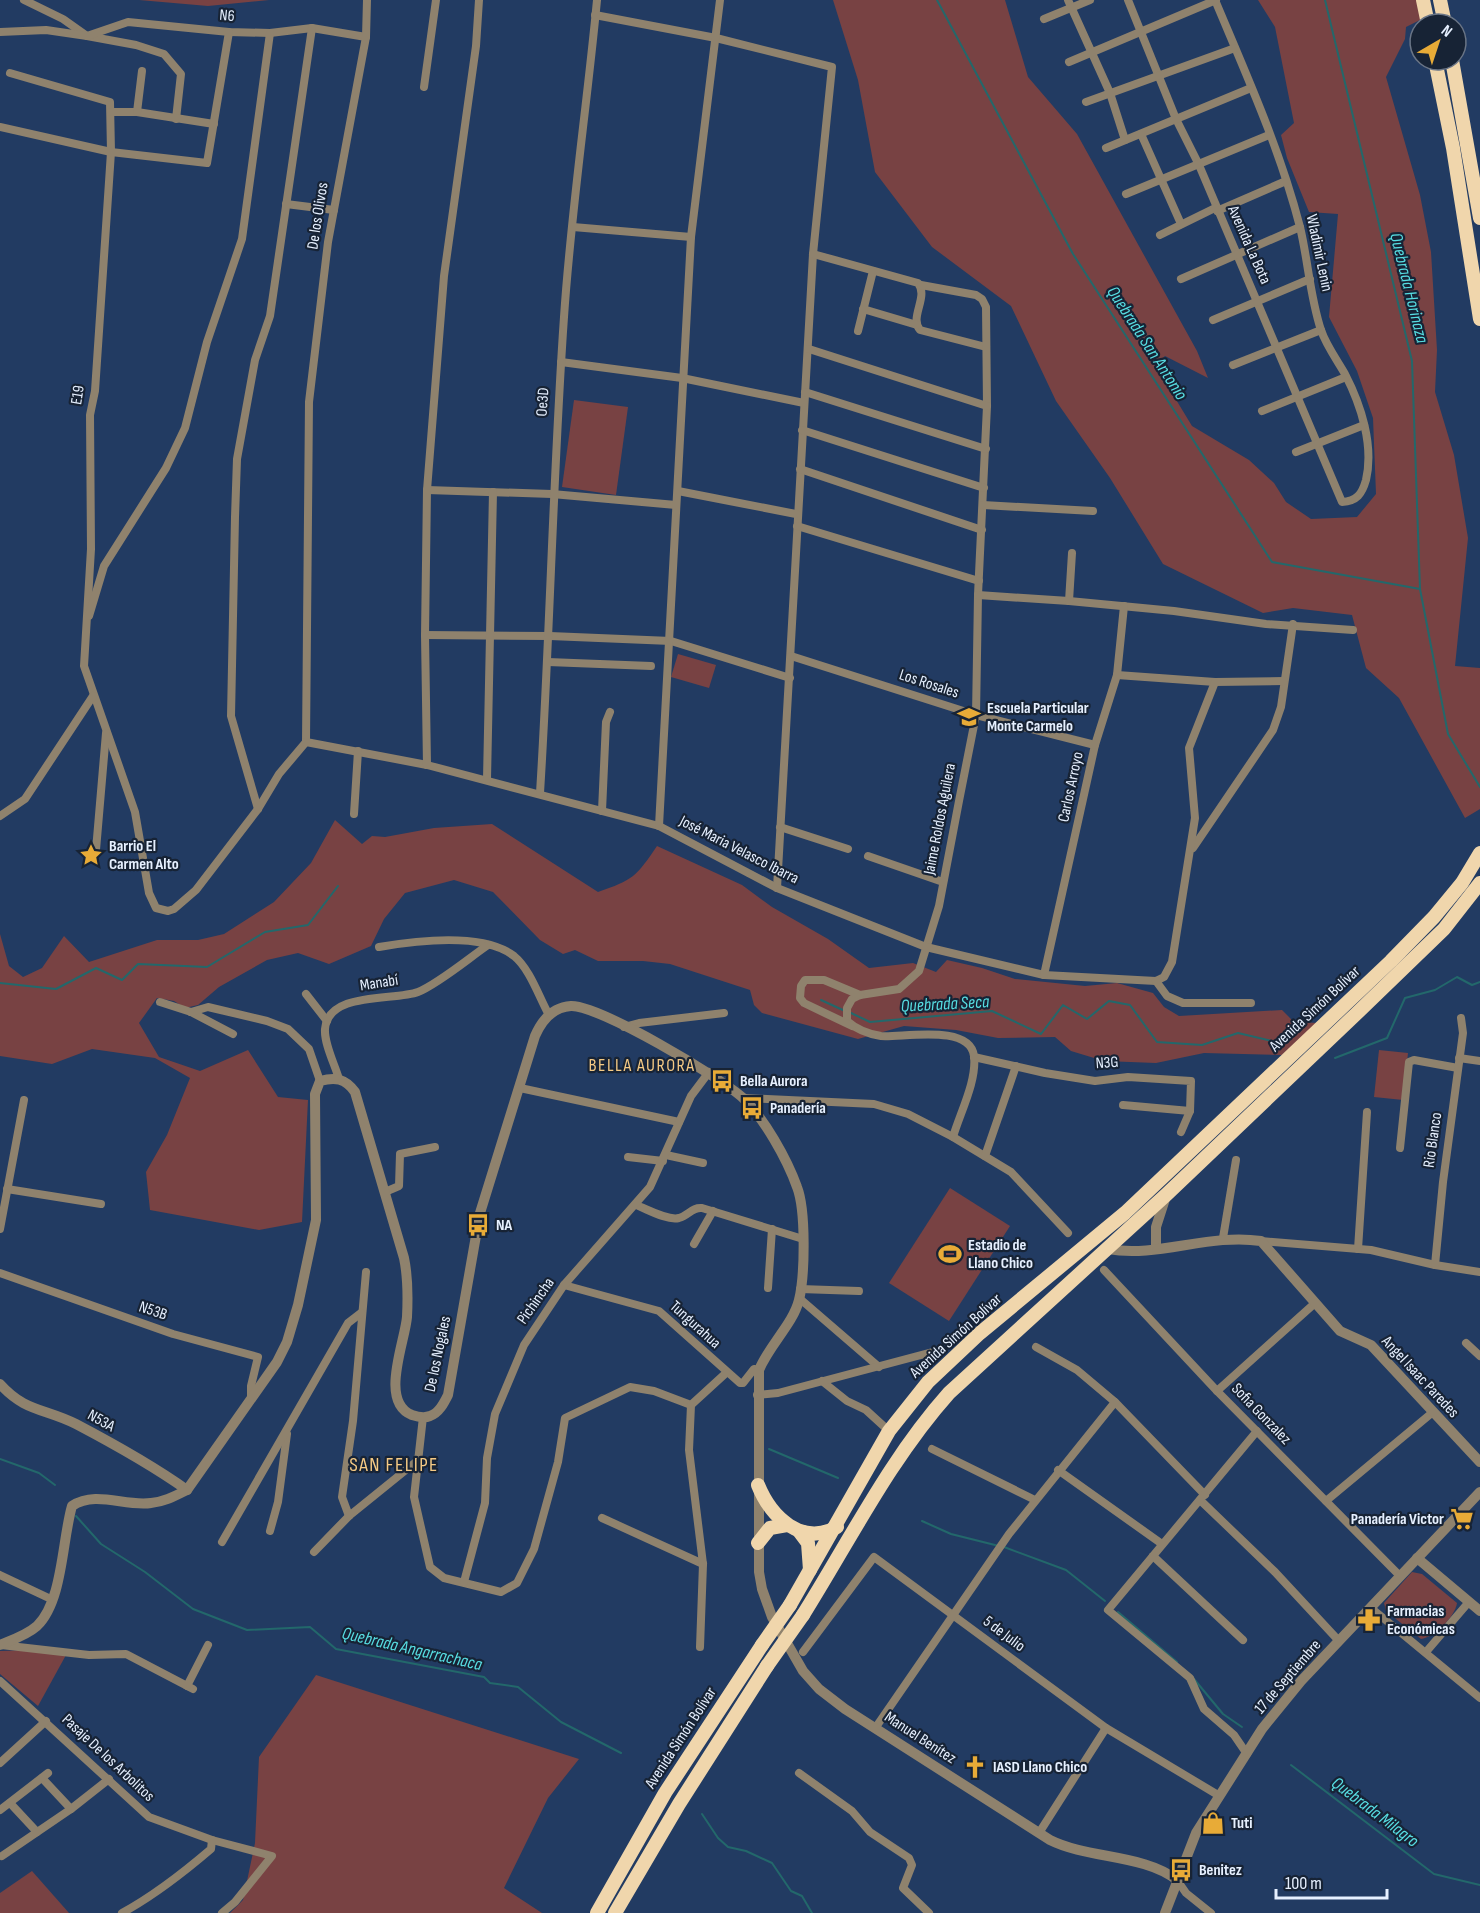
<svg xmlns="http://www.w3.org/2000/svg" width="1480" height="1913" font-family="'Sofia Sans Condensed',sans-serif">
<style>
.green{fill:#784243}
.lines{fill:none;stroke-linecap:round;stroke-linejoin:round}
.stream{stroke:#23686b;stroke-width:2}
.minor{stroke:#8f826d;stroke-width:8}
.tertiary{stroke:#8f826d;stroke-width:10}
.trunk{stroke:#f0d6ac;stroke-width:14}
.trunk-bridge{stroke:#f0d6ac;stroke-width:14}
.labels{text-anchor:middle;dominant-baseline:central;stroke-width:4.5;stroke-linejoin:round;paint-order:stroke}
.street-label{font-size:16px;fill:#e6f0ff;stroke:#172335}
.poi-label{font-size:16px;font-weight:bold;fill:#e6f0ff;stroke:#172335;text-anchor:start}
.water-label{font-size:18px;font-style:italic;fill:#57dde2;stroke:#172335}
.neighbourhood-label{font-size:18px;letter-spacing:1.5px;fill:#f5ca85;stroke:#172335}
.quarter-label{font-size:20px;letter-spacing:1.5px;fill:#f5ca85;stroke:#172335}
</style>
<rect width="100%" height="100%" fill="#223b62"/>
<g class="green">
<polygon points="139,0 269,0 208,6"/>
<polygon points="833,0 1005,0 1028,77 1077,134 1197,351 1208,378 1165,356 1155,365 1192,426 1249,460 1274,483 1286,502 1311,519 1357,517 1376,494 1373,418 1357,371 1329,317 1338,214 1309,212 1287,158 1281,135 1294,123 1275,27 1258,0 1417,0 1422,19 1406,27 1405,39 1386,77 1420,195 1431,252 1437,350 1435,392 1454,455 1468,538 1455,666 1480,668 1480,809 1465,818 1399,698 1366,668 1352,615 1293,608 1263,613 1163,564 1110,478 1056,401 1011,306 932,247 875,172 858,80"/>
<polygon points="574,400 628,407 616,495 562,487"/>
<polygon points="678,654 716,665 709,688 671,677"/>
<path d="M335,820L362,844L372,836L385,837L434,828L492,824L598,892C633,880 636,877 657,846L742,885L772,907L828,939L869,968L913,963L936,972L947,960L982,968L1015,979L1085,986L1117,983L1153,993L1164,1007L1179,1016L1282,1010L1294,1022L1320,1023L1282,1055L1204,1053L1156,1063L1104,1061L1071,1051L1055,1037L998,1038L956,1030L904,1026L858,1039L762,1013L754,1005L750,990L670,964L643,961H598L575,950L563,954L540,940L493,892L454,880L405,893L384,919L371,946L329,964L298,953L267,960L219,987L198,1005L185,1008L174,1001L157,998L139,1023L159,1057L200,1071L248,1050L278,1097L308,1100L302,1222L259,1230L150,1210L146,1172L167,1135L190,1078L155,1058L92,1049L52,1064L0,1056V934L9,966L23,977L42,968L64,936L89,962L157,940H198L224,934L274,902L311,863Z"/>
<polygon points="1379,1050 1408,1053 1403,1100 1374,1097"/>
<polygon points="950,1188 1010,1226 949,1321 889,1283"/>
<path d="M1412,1572L1422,1574L1457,1603C1455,1617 1434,1637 1421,1639L1386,1611L1384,1603Z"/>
<polygon points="31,1650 66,1655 38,1706 0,1674 0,1651"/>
<polygon points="316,1675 579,1759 548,1798 504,1888 542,1913 230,1913 243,1900 255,1843 259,1757"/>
<polygon points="32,1871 69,1913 0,1913 0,1893"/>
</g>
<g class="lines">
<g class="stream">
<polyline points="937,0 1073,254 1272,562 1420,589"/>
<polyline points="1325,0 1412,361 1420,589 1448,734 1480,787"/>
<polyline points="0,983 56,989 96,968 122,980 138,964 207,967 265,932 308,925 338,886"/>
<polyline points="821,1000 845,1011"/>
<polyline points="851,1013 870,1022 992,1011 1041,1034 1063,1005 1087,1019 1109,1001 1130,1005 1157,1042 1202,1045 1238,1033 1276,1042"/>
<polyline points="1335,1058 1387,1038 1405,998 1435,990 1457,977 1472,985 1480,982"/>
<polyline points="769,1449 838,1478"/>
<polyline points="0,1459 39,1473 55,1485"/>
<polyline points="76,1516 101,1544 145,1572 193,1609 247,1630 310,1627 336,1649 484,1677 490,1683 518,1687 561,1722 621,1753"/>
<polyline points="922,1521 951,1534 999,1546"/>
<polyline points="1004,1547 1066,1570 1105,1601"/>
<polyline points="1118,1612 1177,1662"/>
<polyline points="1194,1679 1223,1714 1242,1727"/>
<polyline points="1291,1765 1434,1874 1480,1885"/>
<polyline points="702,1814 718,1838 728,1847 746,1851 772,1863 791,1891 802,1896 812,1913"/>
</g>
<g class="minor">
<polyline points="24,0 63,19 87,36 136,45 164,54 181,74 176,119"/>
<polyline points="1068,0 1110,93 1125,140"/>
<path d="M1128,0L1176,119L1199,165L1342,502C1357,501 1362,494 1366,480C1374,445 1361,405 1345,374C1337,360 1326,345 1321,330C1310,297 1308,260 1300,227C1280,149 1246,74 1215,0"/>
<polyline points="595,15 716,38 832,67 813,254 777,888"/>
<polyline points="1044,19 1090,0"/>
<polyline points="0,32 46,30 87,36 128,22 229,32 270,33 312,28 366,37"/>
<polyline points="1069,62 1216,0"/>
<polyline points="10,73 110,102 111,152 95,391 90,415 91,549 84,666 135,812 149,893 156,908 168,911 174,909 196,890 258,809 279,774 306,742 309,402 328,242 366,37 367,0"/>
<polyline points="424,87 436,0"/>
<polyline points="1086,102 1235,48"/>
<polyline points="111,112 137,112 214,124"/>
<polyline points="137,112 142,71"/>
<polyline points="0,127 111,152 207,163 229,32"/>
<polyline points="1141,134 1181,224"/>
<polyline points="1106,148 1251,88"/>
<polyline points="1126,194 1269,135"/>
<polyline points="286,204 334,210"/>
<polyline points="1217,211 1286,181"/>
<polyline points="573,227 691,237"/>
<polyline points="1160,235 1215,208"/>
<path d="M813,254L918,283C929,297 909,317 920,330L986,347"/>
<polyline points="1181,279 1300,227"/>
<path d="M921,285L976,295L982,299L986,307L987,406L978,595L976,715L959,801L939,906L919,971L899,989L860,995L852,999L847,1008V1021C856,1029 868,1034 881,1036C901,1038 970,1023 974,1056C977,1081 960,1113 953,1137"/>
<polyline points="863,309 917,325"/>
<polyline points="1213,320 1310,279"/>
<polyline points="858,331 873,271"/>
<polyline points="809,349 987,406"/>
<polyline points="561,362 682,378 804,403"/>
<polyline points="1233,365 1321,330"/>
<polyline points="805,392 986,449"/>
<polyline points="1262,411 1346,377"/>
<polyline points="802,430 984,488"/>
<polyline points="1296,452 1364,425"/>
<polyline points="800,469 982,530"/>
<polyline points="427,490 552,494 676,505"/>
<polyline points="678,491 796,514"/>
<polyline points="983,505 1093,511"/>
<polyline points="797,526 979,581"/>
<polyline points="978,595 1069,601 1174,611 1266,624 1353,630"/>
<polyline points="1069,601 1072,553"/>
<polyline points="89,616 104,566 166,468 185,428 207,342 242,239 270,33"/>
<polyline points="425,635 550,636 671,641 790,678"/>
<polyline points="791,656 976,715 1095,745"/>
<polyline points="548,662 651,666"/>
<polyline points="1117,675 1215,682"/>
<polyline points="306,742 427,765 659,826 777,888 926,947 1044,975 1156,981"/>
<polyline points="427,765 425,635 427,490 444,276 476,46 479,0"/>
<polyline points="487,779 493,492"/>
<path d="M540,793C550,634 553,475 564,317C571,211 587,106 597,0"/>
<polyline points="258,809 231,716 235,517 237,459 255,360 270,316 312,28"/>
<polyline points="602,811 606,722 610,712"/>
<polyline points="354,814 358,751"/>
<polyline points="0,816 25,799 93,696"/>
<polyline points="659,826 691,237 720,0"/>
<polyline points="780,827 848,849"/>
<polyline points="1193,848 1273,730 1281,707 1293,624"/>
<polyline points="96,850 106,733"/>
<polyline points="868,856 943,882"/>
<path d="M379,947C414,941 483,932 514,956C530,969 539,997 549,1015"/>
<polyline points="1044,975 1095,745 1117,675 1124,606"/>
<polyline points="1156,981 1164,977 1172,962 1195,818 1189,748 1215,682 1284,681"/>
<polyline points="1156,981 1167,996 1183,1003 1251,1003"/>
<polyline points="306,994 327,1021"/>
<polyline points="160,1002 191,1012 233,1034"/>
<polyline points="191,1012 208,1007 267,1021 288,1029 309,1049 320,1081"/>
<polyline points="852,1026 804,1003 800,998 801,986 805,980 824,980 860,995"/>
<polyline points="624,1027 639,1023 724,1013"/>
<polyline points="974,1057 1045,1073 1095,1081 1128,1077 1191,1081 1190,1111 1181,1132"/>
<polyline points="1459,1058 1480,1061"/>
<path d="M339,1079C335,1065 324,1044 325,1029C328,991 395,1001 418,992C438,984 469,958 488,945"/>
<polyline points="520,1088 679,1122"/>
<polyline points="743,1098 874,1104 908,1114 953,1137 1011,1172 1068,1233"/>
<polyline points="1123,1105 1190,1111"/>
<polyline points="1400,1148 1409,1062 1414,1060 1458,1068"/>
<polyline points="666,1155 703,1163"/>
<polyline points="985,1156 1016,1066"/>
<polyline points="628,1157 663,1161"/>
<polyline points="7,1189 101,1204"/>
<polyline points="385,1192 399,1186 400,1154 435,1147"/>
<path d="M636,1205C647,1209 667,1221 679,1218C689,1215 692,1207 702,1208L803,1239"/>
<polyline points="0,1229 24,1100"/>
<polyline points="1223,1238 1236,1160"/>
<polyline points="1261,1241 1371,1250 1435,1265 1480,1272"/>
<polyline points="694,1244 713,1211"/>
<polyline points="1358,1249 1367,1112"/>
<polyline points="1435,1265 1443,1182 1463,1033 1461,1018"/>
<polyline points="1104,1270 1217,1391 1400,1576"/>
<polyline points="0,1273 173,1334 258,1357 251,1386 251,1397"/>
<polyline points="564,1285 659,1311 740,1383 743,1383 754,1369 759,1370"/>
<polyline points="768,1288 772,1229"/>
<polyline points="800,1289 859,1291"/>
<polyline points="799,1298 879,1367"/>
<polyline points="1466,1343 1480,1356"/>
<polyline points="1036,1347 1077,1370 1115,1402 1205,1495"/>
<polyline points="822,1381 847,1401 866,1410 889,1431"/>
<polyline points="1217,1391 1314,1304"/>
<polyline points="757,1395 778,1393 940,1350"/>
<polyline points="423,1417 414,1497 430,1567 444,1578 501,1592 517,1583 534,1549 558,1462 565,1418 630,1387 654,1391 691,1405"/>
<polyline points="932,1449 1035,1500"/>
<polyline points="1058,1470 1162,1544"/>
<polyline points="1200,1500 1275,1572 1339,1641"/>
<polyline points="1326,1501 1433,1412"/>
<polyline points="349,1516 342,1497 353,1421 366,1272"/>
<polyline points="602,1518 703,1564"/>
<polyline points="270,1531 278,1502 287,1434"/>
<polyline points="222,1542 348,1323 361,1313"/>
<polyline points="314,1552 349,1516 417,1461"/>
<polyline points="1153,1556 1243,1640"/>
<polyline points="0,1575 53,1600"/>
<polyline points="464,1582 485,1503 487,1458 495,1414 524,1345 564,1285 650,1187 691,1096 709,1072"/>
<polyline points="1371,1608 1480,1698"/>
<polyline points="1,1645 89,1655 126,1654 193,1689"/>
<polyline points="700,1647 703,1564 689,1450 691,1405 726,1373"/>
<polyline points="803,1652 874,1557 1106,1728 1218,1795"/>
<polyline points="1426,1652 1468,1603"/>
<polyline points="0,1681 149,1817 212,1840 272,1856 235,1902 222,1913"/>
<polyline points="187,1686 208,1645"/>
<polyline points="876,1727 1009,1534 1115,1402"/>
<polyline points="1247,1754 1234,1735 1204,1709 1190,1678 1108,1610 1257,1431"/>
<polyline points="0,1763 46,1721"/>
<polyline points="799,1773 852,1811 870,1832 909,1858 912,1865 903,1888 929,1913"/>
<polyline points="42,1778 71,1809"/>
<polyline points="10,1803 37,1832"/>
<polyline points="0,1810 48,1773"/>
<polyline points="1039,1833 1106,1728"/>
<polyline points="2,1856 71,1809 109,1779"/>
<polyline points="1177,1880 1186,1893 1211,1913"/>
<path d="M122,1913C155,1895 183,1873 211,1849L212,1840"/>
</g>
<g class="tertiary">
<polyline points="1156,1248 1156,1227 1166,1196"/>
<path d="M1108,1249C1158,1258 1209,1233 1261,1241L1340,1331L1371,1345L1480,1462"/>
<path d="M0,1384C25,1412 44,1408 76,1424C114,1444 152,1465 187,1490"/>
<polyline points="1417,1558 1480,1611"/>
<path d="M0,1645C12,1640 27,1635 37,1626C63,1601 62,1540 72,1506C96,1490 125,1507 151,1503C164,1502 175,1496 187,1490L277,1362L287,1342L298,1305L316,1220L315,1094L320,1081C335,1077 345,1078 355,1092L404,1258C408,1277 408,1297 407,1317C405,1342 379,1402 412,1415C418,1417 425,1418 430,1416C439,1413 444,1403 448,1395L480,1213L535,1036C542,1020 553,1007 571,1006C599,1005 720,1077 743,1098C764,1118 787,1159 797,1187C806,1210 805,1275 799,1300C793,1324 770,1344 759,1370V1572L762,1589L772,1617L803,1671L819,1689L845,1709L1050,1840C1088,1859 1144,1854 1177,1880"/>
<polyline points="1165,1913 1196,1833 1262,1729 1301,1681 1480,1492"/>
</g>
<g class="trunk">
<polyline points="1423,0 1428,24"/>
<polyline points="1440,0 1445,24"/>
<polyline points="1435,60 1453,148 1480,319"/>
<polyline points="1452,60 1480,218"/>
<path d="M758,1485C771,1517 802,1547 837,1527"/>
<polyline points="799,1531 808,1543 810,1570"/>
<polyline points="758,1543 770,1528 787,1525"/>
<polyline points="790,1605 889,1431 928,1382 980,1333 1125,1213 1391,961 1434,917 1462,883 1480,853"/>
<path d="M803,1615C850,1540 890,1459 949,1393L1167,1194L1355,1015L1444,929L1480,883"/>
<polyline points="597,1913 665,1793 762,1645"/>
<polyline points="615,1913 679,1804 767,1666"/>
</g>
<g class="trunk-bridge">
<polyline points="762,1645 790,1605"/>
<polyline points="767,1666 803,1615"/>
</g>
</g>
<defs>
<g id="school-bare" transform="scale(1.8)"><path d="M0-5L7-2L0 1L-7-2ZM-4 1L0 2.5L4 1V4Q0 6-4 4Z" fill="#e8ab37" stroke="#172335" stroke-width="2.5" paint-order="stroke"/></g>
<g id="sight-bare" transform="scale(1.8)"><path d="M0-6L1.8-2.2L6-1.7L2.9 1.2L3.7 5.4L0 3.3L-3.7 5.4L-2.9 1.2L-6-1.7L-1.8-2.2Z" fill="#e8ab37" stroke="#172335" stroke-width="2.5" paint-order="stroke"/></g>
<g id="bus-bare" transform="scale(1.8)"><path d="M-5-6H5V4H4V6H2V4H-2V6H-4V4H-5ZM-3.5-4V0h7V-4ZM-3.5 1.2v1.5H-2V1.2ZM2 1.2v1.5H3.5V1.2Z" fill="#e8ab37" stroke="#172335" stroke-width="2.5" paint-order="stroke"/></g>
<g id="stadium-bare" transform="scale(1.8)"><path d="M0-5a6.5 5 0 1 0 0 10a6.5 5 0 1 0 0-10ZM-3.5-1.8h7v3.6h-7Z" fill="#e8ab37" stroke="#172335" stroke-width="2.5" paint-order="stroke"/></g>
<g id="supermarket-bare" transform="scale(1.8)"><path d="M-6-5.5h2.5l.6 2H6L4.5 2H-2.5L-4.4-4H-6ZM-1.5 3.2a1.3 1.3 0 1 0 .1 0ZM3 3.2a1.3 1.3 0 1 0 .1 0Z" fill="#e8ab37" stroke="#172335" stroke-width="2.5" paint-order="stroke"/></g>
<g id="pharmacy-bare" transform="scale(1.8)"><path d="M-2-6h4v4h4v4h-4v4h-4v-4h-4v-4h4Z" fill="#e8ab37" stroke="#172335" stroke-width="2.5" paint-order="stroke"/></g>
<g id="church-bare" transform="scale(1.8)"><path d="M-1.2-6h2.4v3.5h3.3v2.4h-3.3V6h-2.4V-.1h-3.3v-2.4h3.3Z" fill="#e8ab37" stroke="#172335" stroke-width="2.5" paint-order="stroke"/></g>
<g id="shop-bare" transform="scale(1.8)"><path d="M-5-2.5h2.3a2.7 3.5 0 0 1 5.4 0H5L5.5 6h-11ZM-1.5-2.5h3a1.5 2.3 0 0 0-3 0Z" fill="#e8ab37" stroke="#172335" stroke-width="2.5" paint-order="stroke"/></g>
</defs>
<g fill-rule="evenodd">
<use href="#school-bare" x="969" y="717"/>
<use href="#sight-bare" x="91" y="855"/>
<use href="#bus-bare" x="722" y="1081"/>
<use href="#bus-bare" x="752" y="1108"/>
<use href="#bus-bare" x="478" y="1225"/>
<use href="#stadium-bare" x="950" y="1254"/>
<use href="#supermarket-bare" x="1462" y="1519"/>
<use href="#pharmacy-bare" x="1369" y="1620"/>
<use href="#church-bare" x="975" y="1767"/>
<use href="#shop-bare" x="1213" y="1823"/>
<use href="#bus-bare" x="1181" y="1870"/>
</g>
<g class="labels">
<g class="street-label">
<text transform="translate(227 16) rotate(5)">N6</text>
<text transform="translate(318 216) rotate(-81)">De los Olivos</text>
<text transform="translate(1249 245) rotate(66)">Avenida La Bota</text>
<text transform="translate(1319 253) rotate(78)">Wladimir Lenin</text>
<text transform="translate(78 395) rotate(-81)">E19</text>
<text transform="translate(543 402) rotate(-86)">Oe3D</text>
<text transform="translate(929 684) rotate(18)">Los Rosales</text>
<text transform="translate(1071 787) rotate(-78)">Carlos Arroyo</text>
<text transform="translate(940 819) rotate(-79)">Jaime Roldos Aguilera</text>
<text transform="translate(739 850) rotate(27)">José Maria Velasco Ibarra</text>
<text transform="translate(379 983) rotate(-9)">Manabí</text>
<text transform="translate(1315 1009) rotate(-43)">Avenida Simón Bolívar</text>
<text transform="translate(1107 1063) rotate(-4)">N3G</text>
<text transform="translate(1433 1140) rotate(-82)">Rio Blanco</text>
<text transform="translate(536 1301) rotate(-55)">Pichincha</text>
<text transform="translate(153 1311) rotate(19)">N53B</text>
<text transform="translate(695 1325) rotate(42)">Tungurahua</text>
<text transform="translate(956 1336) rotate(-42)">Avenida Simón Bolívar</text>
<text transform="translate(438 1354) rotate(-78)">De los Nogales</text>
<text transform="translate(1420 1377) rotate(47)">Angel Isaac Paredes</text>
<text transform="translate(1261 1414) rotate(46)">Sofia Gonzalez</text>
<text transform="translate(101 1421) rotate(29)">N53A</text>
<text transform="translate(1004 1634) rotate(37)">5 de Julio</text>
<text transform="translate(1288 1677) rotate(-49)">17 de Septiembre</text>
<text transform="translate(681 1738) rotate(-57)">Avenida Simón Bolívar</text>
<text transform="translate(920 1738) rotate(33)">Manuel Benítez</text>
<text transform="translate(108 1758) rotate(43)">Pasaje De los Arbolitos</text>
</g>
<g class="poi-label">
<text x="987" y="708">Escuela Particular<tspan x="987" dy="18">Monte Carmelo</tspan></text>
<text x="109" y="846">Barrio El<tspan x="109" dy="18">Carmen Alto</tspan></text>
<text x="740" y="1081">Bella Aurora</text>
<text x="770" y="1108">Panadería</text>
<text x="496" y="1225">NA</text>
<text x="968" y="1245">Estadio de<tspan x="968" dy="18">Llano Chico</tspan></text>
<text x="1444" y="1519" text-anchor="end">Panadería Victor</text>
<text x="1387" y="1611">Farmacias<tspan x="1387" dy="18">Económicas</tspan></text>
<text x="993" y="1767">IASD Llano Chico</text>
<text x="1231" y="1823">Tuti</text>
<text x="1199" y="1870">Benitez</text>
</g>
<g class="water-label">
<text transform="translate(1409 288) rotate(76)">Quebrada Horinaza</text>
<text transform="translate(1147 343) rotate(57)">Quebrada San Antonio</text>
<text transform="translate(945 1004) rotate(-3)">Quebrada Seca</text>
<text transform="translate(412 1649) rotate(13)">Quebrada Angarrachaca</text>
<text transform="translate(1375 1812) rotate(37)">Quebrada Milagro</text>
</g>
<g class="neighbourhood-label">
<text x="642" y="1065">BELLA AURORA</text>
</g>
<g class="quarter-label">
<text x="394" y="1465">SAN FELIPE</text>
</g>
</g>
<g transform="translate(1438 42) rotate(39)"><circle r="28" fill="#172335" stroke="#6a7586" stroke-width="1.5"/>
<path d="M0-4.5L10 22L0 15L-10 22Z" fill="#e8ab37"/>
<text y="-9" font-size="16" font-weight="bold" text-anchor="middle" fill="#e6f0ff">N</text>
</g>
<path d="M1276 1889v9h111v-9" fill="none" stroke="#e6f0ff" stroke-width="3"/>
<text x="1285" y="1889" font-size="18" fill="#e6f0ff" stroke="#172335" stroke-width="4.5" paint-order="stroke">100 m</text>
</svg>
